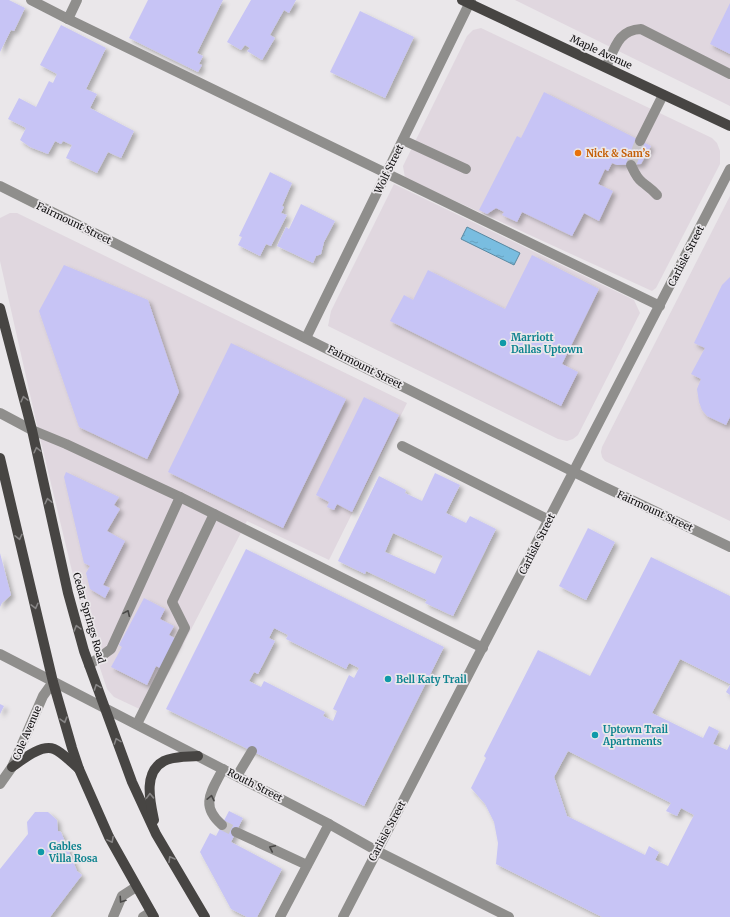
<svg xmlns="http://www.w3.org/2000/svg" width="730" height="917" font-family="Merriweather,serif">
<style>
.built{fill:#e0d7df}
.water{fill:url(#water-ripples);stroke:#5988a1}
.building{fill:#c7c4f5;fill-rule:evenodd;filter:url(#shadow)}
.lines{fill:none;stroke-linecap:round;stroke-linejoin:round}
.minor-tunnel{stroke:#c9c6c9;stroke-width:10;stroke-dasharray:10 5;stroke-linecap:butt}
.minor{stroke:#8f8e8c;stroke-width:10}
.major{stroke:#474543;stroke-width:10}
.oneway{stroke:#888686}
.oneway2{stroke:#494847}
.food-dot{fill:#e8710a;stroke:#eae7ea;stroke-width:1.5}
.culture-dot{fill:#0f9aa8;stroke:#eae7ea;stroke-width:1.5}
.labels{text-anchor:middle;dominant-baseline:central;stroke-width:3.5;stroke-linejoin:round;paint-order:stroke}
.street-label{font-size:10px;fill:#0f0e0f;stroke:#eae7ea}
.food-label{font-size:10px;font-weight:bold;fill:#c56008;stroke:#eae7ea;text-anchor:start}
.culture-label{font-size:10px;font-weight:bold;fill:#0d838f;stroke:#eae7ea;text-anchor:start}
</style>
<defs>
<pattern id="water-ripples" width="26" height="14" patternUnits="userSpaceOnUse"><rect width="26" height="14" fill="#79bde0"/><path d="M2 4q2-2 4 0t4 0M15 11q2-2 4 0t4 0" fill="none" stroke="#67a1bf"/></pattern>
<filter id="shadow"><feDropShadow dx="3.5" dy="3.5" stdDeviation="2" flood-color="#0004"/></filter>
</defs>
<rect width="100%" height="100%" fill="#eae7ea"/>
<g class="built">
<polygon points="515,0 730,0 730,106"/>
<polygon points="481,28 712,138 717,143 720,151 720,164 656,288 652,291 405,178 403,166 467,36 473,30"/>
<polygon points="394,184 634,300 640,313 578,435 573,439 567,441 558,439 328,326 331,311"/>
<polygon points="730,196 730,521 605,461 602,457 601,452 602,447"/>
<polygon points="10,213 17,213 407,403 329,560 247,521 148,713 114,697 107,689 83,617 36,421 0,261 0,218"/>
</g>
<polygon class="water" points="467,227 520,253 514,265 461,239"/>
<g class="building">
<polygon points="0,0 9,0 25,8 14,31 11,30 0,52"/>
<polygon points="148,0 223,0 197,53 203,56 199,64 202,65 198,72 129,38"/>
<polygon points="251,0 296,0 289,13 284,10 270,35 275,38 262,60 247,51 250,48 245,45 241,50 227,42"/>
<polygon points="730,3 730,54 710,44"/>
<polygon points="360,11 414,37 385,98 330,72"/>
<polygon points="61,25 106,48 86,89 97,94 90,108 134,131 121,158 108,152 97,173 66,158 72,145 63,141 61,144 55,141 48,154 30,147 20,140 26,128 8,119 19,98 36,107 49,81 53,83 57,74 40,65"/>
<polygon points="544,92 651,146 641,164 617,165 612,163 608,171 605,169 598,184 613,191 599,221 584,213 572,236 522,212 517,222 502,215 504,212 496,208 487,214 479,210 517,136 521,138"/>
<polygon points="270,172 292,183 282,206 284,207 281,213 287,215 271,246 266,244 260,256 238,245 242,237 239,236"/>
<polygon points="301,204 335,221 324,242 321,254 316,256 313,263 277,246 286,227 289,229"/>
<polygon points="532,255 599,289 562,364 578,372 561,406 390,321 404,295 413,300 428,270 505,309"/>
<polygon points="64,265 148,300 179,392 147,459 79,427 39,311"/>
<polygon points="730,277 730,417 726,425 707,416 702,410 699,402 697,389 701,379 691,374 705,348 694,343 722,285"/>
<polygon points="231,343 346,399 283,528 168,472"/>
<polygon points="364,397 399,415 352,512 337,504 334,510 327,507 329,502 316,495"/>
<polygon points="66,472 119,497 114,505 120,509 107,531 125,541 103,585 110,588 105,598 90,589 86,573 90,566 84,563 64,477"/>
<path d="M435,473L460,485L446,513L466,523L470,516L496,529L453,616L425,603L427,600L366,571L365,574L338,561L379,476L406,490L405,493L422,501ZM393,533L443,556L435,574L385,552Z"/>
<polygon points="588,528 615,542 586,600 559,586"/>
<path d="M246,549L444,647L364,806L166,709ZM274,628L288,635L286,639L346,669L349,663L359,668L354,678L349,675L333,709L337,711L333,721L323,716L325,712L264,681L261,687L249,681L254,672L258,674L275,641L269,638Z"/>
<polygon points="0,553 11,595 2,603 0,607"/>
<path d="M651,557L730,596V684L680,659L652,713L703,738L709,726L719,731L713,744L727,750L730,744V917H602L496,864L498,843L494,822L485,804L471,788L486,758L484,756L538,650L590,676ZM568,751L671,803L666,811L677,816L681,808L694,815L668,866L655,860L659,852L649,846L645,855L567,816L554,777Z"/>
<polygon points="144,598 165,609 160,619 174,626 169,635 178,640 162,669 156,666 147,685 111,667 122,647 119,645"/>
<polygon points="730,685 730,695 726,692"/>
<polygon points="0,704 4,706 0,714"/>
<polygon points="229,811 243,818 231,842 282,869 257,917 247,917 231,909 200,852 210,833 216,836"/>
<polygon points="35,812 48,812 57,820 58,831 61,832 77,871 82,875 50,917 0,917 0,869 28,834 27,822"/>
</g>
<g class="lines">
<g class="minor-tunnel">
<polyline points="631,165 640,141"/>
<polyline points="222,825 236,832"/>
</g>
<g class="minor">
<polyline points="31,0 68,19 77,0"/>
<polyline points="68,19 660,306"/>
<path d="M606,67C615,48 618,30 641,29L730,74"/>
<polyline points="403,140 466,169"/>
<polyline points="640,141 663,95"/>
<path d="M631,165C634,171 636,177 642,182C648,187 651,188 657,195"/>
<polyline points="0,186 596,483 730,547"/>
<polyline points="306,338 471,0"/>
<polyline points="0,413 32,430 66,444 180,497 483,648"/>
<polyline points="402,446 549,520"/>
<polyline points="0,654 329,824 377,851 509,917"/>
<polyline points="89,665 111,649 180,497"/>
<polyline points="137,724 185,628 172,602 214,514"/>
<polyline points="237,776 252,751"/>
<polyline points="0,784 12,767 43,696 53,682"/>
<path d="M222,825C199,805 212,791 223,769"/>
<polyline points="236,832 307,865"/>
<polyline points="113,917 122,896 136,887"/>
<polyline points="143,917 151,912"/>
<polyline points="280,917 329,824"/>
<polyline points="343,917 730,169"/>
</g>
<g class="major">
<polyline points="462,0 730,126"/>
<polyline points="0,308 32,430 68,593 84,651 132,782 156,834 205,917"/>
<polyline points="0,458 53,682 72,748 79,769 109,837 154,917"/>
<path d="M12,767C22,760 41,744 54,749C62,752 72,763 79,769"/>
<path d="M154,820C150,801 143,772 164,761C174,756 187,757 198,756"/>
</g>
</g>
<defs><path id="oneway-chevron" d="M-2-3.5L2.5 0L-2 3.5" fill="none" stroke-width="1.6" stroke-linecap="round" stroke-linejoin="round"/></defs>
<g class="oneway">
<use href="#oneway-chevron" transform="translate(24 399) rotate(-104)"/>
<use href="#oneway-chevron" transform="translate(37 450) rotate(-103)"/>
<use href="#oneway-chevron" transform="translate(48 501) rotate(-103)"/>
<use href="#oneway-chevron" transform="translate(19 537) rotate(77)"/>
<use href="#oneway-chevron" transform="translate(35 606) rotate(76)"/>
<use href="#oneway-chevron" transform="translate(77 628) rotate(-106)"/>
<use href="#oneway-chevron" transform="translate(97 687) rotate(-110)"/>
<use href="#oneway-chevron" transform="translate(64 720) rotate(74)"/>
<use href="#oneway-chevron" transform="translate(117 741) rotate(-110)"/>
<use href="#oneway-chevron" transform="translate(150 796) rotate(-92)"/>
<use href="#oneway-chevron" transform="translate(111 840) rotate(62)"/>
<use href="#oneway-chevron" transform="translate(171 859) rotate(-120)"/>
</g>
<g class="oneway2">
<use href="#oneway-chevron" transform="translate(127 613) rotate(-66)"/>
<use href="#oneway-chevron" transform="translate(211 798) rotate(-78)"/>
<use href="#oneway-chevron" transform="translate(272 848) rotate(-155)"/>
<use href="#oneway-chevron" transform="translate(122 900) rotate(124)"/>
</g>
<circle class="food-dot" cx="578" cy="153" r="4"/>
<g class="culture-dot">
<circle cx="503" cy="343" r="4"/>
<circle cx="388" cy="679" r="4"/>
<circle cx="595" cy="735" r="4"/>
<circle cx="41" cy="852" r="4"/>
</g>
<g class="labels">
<g class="street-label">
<text transform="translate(601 52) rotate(25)">Maple Avenue</text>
<text transform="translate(389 169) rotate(-64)">Wolf Street</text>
<text transform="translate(74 223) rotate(26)">Fairmount Street</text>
<text transform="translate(686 256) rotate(-63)">Carlisle Street</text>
<text transform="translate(365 367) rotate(27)">Fairmount Street</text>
<text transform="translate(655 511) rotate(25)">Fairmount Street</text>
<text transform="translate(537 544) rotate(-63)">Carlisle Street</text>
<text transform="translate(89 618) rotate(74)">Cedar Springs Road</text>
<text transform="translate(27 733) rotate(-67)">Cole Avenue</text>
<text transform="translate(255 785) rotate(27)">Routh Street</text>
<text transform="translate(387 831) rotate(-62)">Carlisle Street</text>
</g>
<g class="food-label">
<text x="586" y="153">Nick &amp; Sam’s</text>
</g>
<g class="culture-label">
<text x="511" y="337">Marriott<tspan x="511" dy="12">Dallas Uptown</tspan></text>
<text x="396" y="679">Bell Katy Trail</text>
<text x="603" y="729">Uptown Trail<tspan x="603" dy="12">Apartments</tspan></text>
<text x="49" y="846">Gables<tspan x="49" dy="12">Villa Rosa</tspan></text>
</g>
</g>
</svg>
